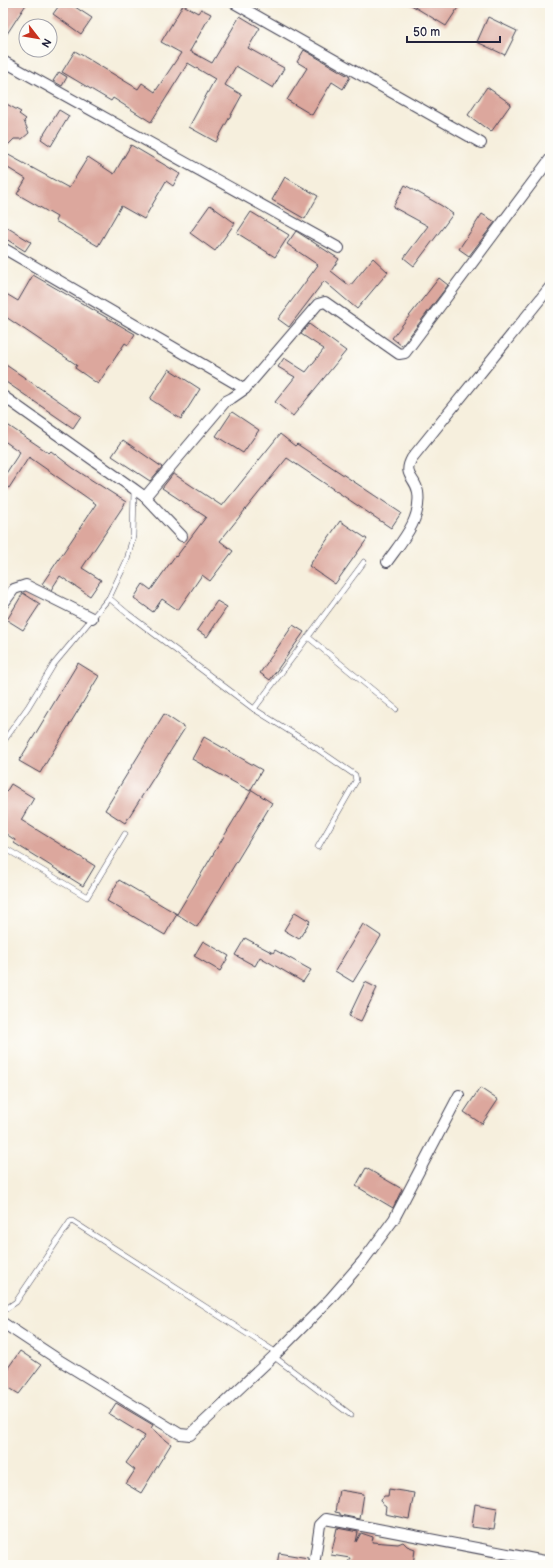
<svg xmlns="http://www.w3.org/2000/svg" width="553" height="1568" font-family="'Balsamiq Sans',sans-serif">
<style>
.building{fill:#dca79d}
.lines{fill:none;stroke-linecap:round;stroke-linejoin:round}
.service-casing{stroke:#424153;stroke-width:6}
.minor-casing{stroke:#424153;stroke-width:12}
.service{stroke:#fff;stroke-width:5}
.minor{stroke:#fff;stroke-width:10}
</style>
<rect width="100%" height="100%" fill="#fdfcf7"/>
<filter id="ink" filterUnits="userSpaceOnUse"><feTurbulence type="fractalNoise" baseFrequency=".025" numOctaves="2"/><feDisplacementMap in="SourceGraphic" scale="8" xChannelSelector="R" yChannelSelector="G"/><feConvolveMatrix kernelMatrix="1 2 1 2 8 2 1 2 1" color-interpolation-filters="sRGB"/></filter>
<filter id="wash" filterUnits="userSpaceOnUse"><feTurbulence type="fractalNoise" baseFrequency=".012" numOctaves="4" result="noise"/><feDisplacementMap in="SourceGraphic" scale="16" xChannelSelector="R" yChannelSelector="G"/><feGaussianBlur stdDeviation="0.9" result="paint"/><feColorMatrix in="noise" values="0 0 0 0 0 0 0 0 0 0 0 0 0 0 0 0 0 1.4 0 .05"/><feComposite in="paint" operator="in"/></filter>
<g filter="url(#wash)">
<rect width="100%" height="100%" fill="#f6efdd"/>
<g id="blocks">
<g class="building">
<polygon points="8,3 27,3 3,40 3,12"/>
<polygon points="61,3 69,3 92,18 81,34 53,14"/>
<polygon points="408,3 461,3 446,26"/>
<polygon points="183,5 198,13 201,9 211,14 190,51 212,63 240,16 260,28 248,48 284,68 273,88 236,66 225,85 242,95 216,142 189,127 215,79 188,63 151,122 113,98 111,101 62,72 75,51 138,89 142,83 155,92 181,53 161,42"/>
<polygon points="488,17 517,31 505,55 477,42"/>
<polygon points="304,50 350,77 343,89 332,82 312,115 287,100 307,68 297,62"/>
<polygon points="59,72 67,77 62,86 53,81"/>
<polygon points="487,87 511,104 491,132 468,115"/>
<polygon points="3,102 21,112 19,114 26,119 24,121 29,133 22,139 14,139 3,150"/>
<polygon points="59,110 69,116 51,146 41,139"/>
<polygon points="131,145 180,174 173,186 166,181 144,219 121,206 98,246 55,221 57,217 17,194 26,179 3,165 3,152 69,188 88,157 114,174"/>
<polygon points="285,177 318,196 305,219 272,200"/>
<polygon points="405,185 442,206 453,214 414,266 404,258 428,226 393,207"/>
<polygon points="210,205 235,223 215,251 190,233"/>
<polygon points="251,212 289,235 275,257 237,233"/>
<polygon points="482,214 495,222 469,256 459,249"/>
<polygon points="3,225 31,242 25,251 3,237"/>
<polygon points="296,231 339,259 331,271 350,286 373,258 388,272 357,309 324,281 289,327 278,319 318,265 287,244"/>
<polygon points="33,275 135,334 128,345 125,343 98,384 75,368 77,365 3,315 3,292 18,301"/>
<polygon points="439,278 448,285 402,346 392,338"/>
<polygon points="309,324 346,351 293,416 275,402 295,377 278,367 284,358 306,372 324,349 301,334"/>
<polygon points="3,363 81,416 73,428 3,380"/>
<polygon points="169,369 200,389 181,419 150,399"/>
<polygon points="232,412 259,430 243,453 216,436"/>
<polygon points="3,422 49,453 51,451 73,468 126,502 82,568 101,580 90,596 60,576 51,590 42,584 96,504 29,457 9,488 3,484 3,478 20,452 3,440"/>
<polygon points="280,434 295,446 297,444 401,513 391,528 287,458 220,541 233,551 210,581 202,575 178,610 162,599 153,612 134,598 143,584 151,590 175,556 176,557 206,517 162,488 173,474 174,474 222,506"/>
<polygon points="123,440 162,467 150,481 112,456"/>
<polygon points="340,521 367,539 335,584 309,566"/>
<polygon points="23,593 40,604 23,630 7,620"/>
<polygon points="217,601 227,607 207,637 197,630"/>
<polygon points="293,625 304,632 270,680 260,673"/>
<polygon points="78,663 99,676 40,773 19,761"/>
<polygon points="164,714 185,728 125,823 105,810"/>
<polygon points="204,737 262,770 250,791 192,759"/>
<polygon points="11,784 34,798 21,820 95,866 83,886 14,843 15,840 3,832 3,797"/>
<polygon points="252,790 272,803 197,927 177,914"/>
<polygon points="119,880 177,914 165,935 107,901"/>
<polygon points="295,912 310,921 299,939 284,930"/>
<polygon points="363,924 381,936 353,982 335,971"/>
<polygon points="245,938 273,953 275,950 311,970 303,982 260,957 255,966 235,955"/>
<polygon points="203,941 229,956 220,971 194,956"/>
<polygon points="365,982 377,988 361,1021 349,1016"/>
<polygon points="480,1088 498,1100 482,1124 464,1112"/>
<polygon points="366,1168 402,1189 393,1208 356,1186"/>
<polygon points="20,1351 41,1365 19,1394 3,1384 3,1375"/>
<polygon points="116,1403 153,1425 151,1428 171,1444 141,1493 126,1484 135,1470 126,1463 145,1436 109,1414"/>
<polygon points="389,1489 414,1493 409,1519 385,1514 386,1507 382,1504 381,1500 384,1496 388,1496"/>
<polygon points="339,1490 364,1494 360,1519 340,1515 340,1513 335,1512"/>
<polygon points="475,1504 497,1508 494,1530 472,1527"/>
<polygon points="337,1528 358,1532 356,1542 361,1533 373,1537 372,1542 398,1544 403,1542 407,1546 415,1549 413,1565 347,1565 350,1558 331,1555"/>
<polygon points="279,1553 308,1558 308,1565 277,1565"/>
</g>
</g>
</g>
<g filter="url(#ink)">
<use href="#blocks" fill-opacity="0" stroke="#424153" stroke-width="1"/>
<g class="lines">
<g class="service-casing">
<g id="service">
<polyline points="109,598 128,614 254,709 364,562"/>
<polyline points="308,637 396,709"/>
<polyline points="254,709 310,744 355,775 356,781 318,847"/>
<polyline points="3,742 28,707 54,664 109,598 127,560 133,536 134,490"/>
<polyline points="3,847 87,897 125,834"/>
<polyline points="3,1311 16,1302 70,1222 72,1221 277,1353"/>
<polyline points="273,1356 351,1415"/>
</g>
</g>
<g class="minor-casing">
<g id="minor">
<polyline points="234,3 481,143"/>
<polyline points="3,61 339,248"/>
<polyline points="3,248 245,389"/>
<polyline points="3,396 134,489 145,497 182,536"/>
<polyline points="145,497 226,401 232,398 245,389 318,304 325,302 399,354 405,353 550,159"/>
<path d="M387,562C401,542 422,520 418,492C415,476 402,476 412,458L550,287"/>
<polyline points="3,604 14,589 26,585 92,618"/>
<polyline points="3,1323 59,1360 180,1434 190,1435 277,1353 330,1299 363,1261 394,1219 459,1095"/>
<polyline points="314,1565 320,1525 326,1519 550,1562"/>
</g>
</g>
<use href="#service" class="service"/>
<use href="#minor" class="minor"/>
</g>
</g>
<rect width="553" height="1568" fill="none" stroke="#fdfcf7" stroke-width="16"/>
<g transform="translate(38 38) rotate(121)"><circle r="19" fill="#fdfcf7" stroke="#a5a5ac"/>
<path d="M0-3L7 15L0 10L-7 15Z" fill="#c8321e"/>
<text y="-6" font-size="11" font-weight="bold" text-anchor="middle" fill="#22223b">N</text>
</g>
<path d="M407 36v6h93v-6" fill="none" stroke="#22223b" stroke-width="2"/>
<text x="413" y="36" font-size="12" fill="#22223b" stroke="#fdfcf7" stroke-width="3" paint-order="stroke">50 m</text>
</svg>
